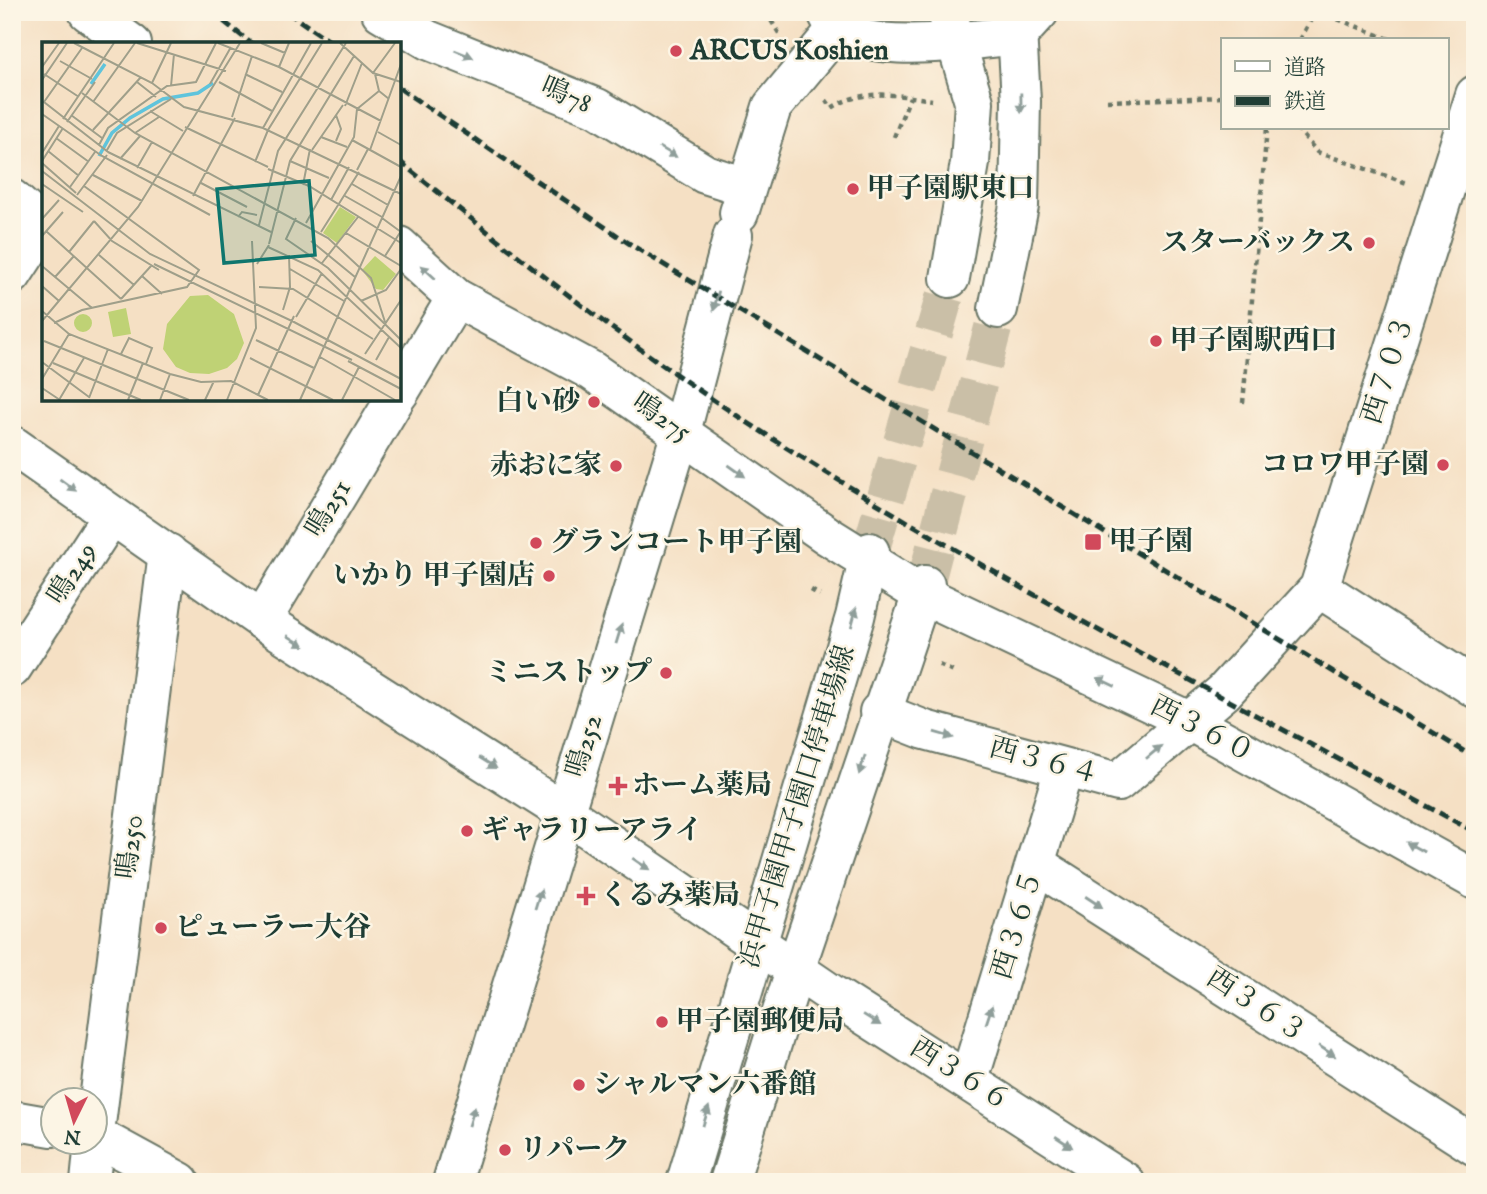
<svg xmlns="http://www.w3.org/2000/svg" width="1487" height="1194" font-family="'IM FELL English','Noto Serif JP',serif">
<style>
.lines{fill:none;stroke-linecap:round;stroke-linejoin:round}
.major-tunnel{stroke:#cabfa7;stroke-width:38;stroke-dasharray:38 19;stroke-linecap:butt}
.minor-casing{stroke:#6a7666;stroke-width:42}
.major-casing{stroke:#6a7666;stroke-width:42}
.path{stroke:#6a7666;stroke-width:4.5;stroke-dasharray:5 5;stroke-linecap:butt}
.minor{stroke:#fff;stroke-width:38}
.major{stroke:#fff;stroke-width:38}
.rail{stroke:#1f3d34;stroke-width:5;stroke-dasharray:10 5;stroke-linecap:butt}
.oneway{fill:#8f9e9a}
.poi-dot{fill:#d1495b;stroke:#fcf5e5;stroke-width:2.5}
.labels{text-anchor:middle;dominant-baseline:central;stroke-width:5;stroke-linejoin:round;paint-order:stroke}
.poi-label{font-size:28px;font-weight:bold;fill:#1f3d34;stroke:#fcf5e5;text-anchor:start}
.street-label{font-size:28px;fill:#1f3d34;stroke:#fcf5e5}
.inset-river{fill:none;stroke:#5fc4dc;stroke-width:3.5}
.inset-road{fill:none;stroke:#9f9f8a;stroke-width:2}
.view{fill:#0f766e;fill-opacity:0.15;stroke:#0f766e;stroke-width:3.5}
.inset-edge{fill:none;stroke:#1f3d34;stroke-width:3.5}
</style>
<rect width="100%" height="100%" fill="#fcf5e5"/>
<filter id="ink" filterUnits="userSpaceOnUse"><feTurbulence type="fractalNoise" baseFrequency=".0143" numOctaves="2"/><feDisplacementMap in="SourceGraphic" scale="14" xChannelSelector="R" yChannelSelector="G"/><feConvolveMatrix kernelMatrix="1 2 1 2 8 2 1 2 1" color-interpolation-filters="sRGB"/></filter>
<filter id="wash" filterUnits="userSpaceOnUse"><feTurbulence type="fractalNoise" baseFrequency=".00686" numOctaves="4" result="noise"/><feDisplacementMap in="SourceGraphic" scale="28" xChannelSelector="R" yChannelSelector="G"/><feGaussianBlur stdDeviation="1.57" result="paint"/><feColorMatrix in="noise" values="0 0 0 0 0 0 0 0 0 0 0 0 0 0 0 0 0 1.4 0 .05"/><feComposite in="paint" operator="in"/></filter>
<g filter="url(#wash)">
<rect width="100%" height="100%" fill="#f5e0c4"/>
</g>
<g filter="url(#ink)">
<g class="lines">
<g class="major-tunnel">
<polyline points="870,552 950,278"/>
<polyline points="925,585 998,309"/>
</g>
<g class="minor-casing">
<g id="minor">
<polyline points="88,12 132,44"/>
<polyline points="381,12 428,40 597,108 705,174 746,187"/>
<path d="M827,12C844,62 976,39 1018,35L1039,12"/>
<polyline points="12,199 43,226"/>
<polyline points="739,213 772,107 851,12"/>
<polyline points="399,246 456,298 592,371 828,536 921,594 1191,722 1475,880"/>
<polyline points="12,275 44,226"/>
<polyline points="399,393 456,298"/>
<polyline points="12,445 262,620 564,812 833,995 1125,1182"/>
<polyline points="1319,588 1475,688"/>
<polyline points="262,620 395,399"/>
<polyline points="12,668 111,516"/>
<polyline points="879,712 925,730 1118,782 1224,692 1319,588 1475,95"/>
<polyline points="1037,865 1475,1146"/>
<polyline points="969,1080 1064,769"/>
<polyline points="12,1120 52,1127"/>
<polyline points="94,1135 180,1182"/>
<polyline points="94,1140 168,553"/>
<polyline points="90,1182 94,1142"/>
<polyline points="452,1182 681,432 733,235"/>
</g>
</g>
<g class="major-casing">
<g id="major">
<polyline points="947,12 974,102 970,163 950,278"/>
<polyline points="998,309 1019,206 1021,101 1016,12"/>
<polyline points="686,1182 855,617 870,552"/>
<polyline points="729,1182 795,970 925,585"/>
</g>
</g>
<g class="path">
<polyline points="766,12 780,35"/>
<polyline points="1319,12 1392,40"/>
<polyline points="1300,40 1315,12"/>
<path d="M826,100L832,108C861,88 899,95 932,100"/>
<polyline points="1107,101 1223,97"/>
<polyline points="1297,128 1317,152 1407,183"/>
<polyline points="894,137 910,97"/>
<polyline points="1243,403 1267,128"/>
<polyline points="811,590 820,595"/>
<polyline points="939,665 954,672"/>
</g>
<use href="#minor" class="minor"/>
<use href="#major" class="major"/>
<g class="rail">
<polyline points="212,12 252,44"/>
<polyline points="287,12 334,44"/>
<polyline points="399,88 633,246 1475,758"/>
<path d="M399,161C507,247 614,335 730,411C968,568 1224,697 1475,832"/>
</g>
</g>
<defs><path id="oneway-solid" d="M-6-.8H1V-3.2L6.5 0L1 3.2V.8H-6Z" transform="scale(1.75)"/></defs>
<g class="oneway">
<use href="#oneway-solid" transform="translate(464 54) rotate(22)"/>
<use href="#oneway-solid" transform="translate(1021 103) rotate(89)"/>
<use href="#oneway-solid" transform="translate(668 152) rotate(31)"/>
<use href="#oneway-solid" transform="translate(428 272) rotate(-138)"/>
<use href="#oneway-solid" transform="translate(716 301) rotate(105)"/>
<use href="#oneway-solid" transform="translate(737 471) rotate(35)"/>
<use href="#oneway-solid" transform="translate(68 485) rotate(36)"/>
<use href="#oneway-solid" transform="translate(854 617) rotate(-75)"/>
<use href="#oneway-solid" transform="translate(619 634) rotate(-73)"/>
<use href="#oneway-solid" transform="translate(296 641) rotate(32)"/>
<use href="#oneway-solid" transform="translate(1106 682) rotate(-155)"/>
<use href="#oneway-solid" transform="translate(944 735) rotate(16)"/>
<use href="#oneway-solid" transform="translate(1154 752) rotate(-40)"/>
<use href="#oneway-solid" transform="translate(488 763) rotate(32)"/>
<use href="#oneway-solid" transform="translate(862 765) rotate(108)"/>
<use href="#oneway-solid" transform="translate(1415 847) rotate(-151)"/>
<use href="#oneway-solid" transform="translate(641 864) rotate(34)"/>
<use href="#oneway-solid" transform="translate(538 899) rotate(-73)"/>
<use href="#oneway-solid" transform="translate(1094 902) rotate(33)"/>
<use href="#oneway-solid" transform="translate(989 1015) rotate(-72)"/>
<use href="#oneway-solid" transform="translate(872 1020) rotate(32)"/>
<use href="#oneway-solid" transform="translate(1327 1051) rotate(33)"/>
<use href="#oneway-solid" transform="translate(472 1116) rotate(-73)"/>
<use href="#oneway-solid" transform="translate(706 1116) rotate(-73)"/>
<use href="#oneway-solid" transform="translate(1064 1142) rotate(33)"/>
</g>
</g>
<g class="poi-dot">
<circle cx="676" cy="51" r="7"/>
<circle cx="853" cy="189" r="7"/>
<circle cx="1369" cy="243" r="7"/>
<circle cx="1156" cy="341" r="7"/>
<circle cx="594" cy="402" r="7"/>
<circle cx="1443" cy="465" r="7"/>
<circle cx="616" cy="466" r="7"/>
<rect x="1084" y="533" width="18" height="18" rx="3.5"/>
<circle cx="536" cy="543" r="7"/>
<circle cx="549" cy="576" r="7"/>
<circle cx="666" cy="673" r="7"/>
<path d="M614.5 775.5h7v7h7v7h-7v7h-7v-7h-7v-7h7z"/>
<circle cx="467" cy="831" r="7"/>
<path d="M582.5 885.5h7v7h7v7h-7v7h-7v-7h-7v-7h7z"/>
<circle cx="161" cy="928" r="7"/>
<circle cx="662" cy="1022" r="7"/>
<circle cx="579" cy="1085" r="7"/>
<circle cx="505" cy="1150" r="7"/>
</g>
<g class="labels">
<g class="poi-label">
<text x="690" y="51">ARCUS Koshien</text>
<text x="867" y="189">甲子園駅東口</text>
<text x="1355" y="243" text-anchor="end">スターバックス</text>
<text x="1170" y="341">甲子園駅西口</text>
<text x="580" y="402" text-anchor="end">白い砂</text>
<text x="1429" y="465" text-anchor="end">コロワ甲子園</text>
<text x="602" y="466" text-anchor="end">赤おに家</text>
<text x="1109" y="542">甲子園</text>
<text x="550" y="543">グランコート甲子園</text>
<text x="535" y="576" text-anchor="end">いかり 甲子園店</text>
<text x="652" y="673" text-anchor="end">ミニストップ</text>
<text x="632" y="786">ホーム薬局</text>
<text x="481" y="831">ギャラリーアライ</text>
<text x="600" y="896">くるみ薬局</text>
<text x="175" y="928">ピューラー大谷</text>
<text x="676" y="1022">甲子園郵便局</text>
<text x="593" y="1085">シャルマン六番館</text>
<text x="519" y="1150">リパーク</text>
</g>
<g class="street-label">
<text transform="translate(566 96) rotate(23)">鳴78</text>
<text transform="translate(1389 370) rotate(-72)">西７０３</text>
<text transform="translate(661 418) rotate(34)">鳴275</text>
<text transform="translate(329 509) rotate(-59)">鳴251</text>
<text transform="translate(73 574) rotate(-57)">鳴249</text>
<text transform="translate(1202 730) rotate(27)">西３６０</text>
<text transform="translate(585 746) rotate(-73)">鳴252</text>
<text transform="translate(1044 762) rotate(15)">西３６４</text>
<text transform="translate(798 807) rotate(-73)">浜甲子園甲子園口停車場線</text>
<text transform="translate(131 847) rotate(-83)">鳴250</text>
<text transform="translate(1018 925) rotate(-73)">西３６５</text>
<text transform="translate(1256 1006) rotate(33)">西３６３</text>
<text transform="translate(960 1075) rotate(32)">西３６６</text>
</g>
</g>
<g transform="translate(42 42)">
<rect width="359" height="359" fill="#f5e0c4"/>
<path d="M333,214L354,232L341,248L334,247L320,228Z" fill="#bfd275"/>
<path d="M298,165L314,175L295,201L281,191Z" fill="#bfd275"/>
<path d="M166,253L192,272L202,301L195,317L185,326L167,332L148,331L134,325L121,307L125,282L148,254ZM84,266L89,292L71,295L66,270ZM32 281a9 9 0 1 1 18 0a9 9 0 1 1-18 0Z" fill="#bfd275"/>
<path class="inset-river" d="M49,42L63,22M57,114L70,91L88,76L121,57L156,51L171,41"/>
<path class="inset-road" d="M32,1L110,41L142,65L221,86L359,152M95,1L184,29M176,1L237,25L339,79M219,1L243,11M298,1L331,31L359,40M40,6L2,60L66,110M18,19L50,37M0,25L17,1M237,25L247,1M331,31L353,1M2,32L37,55M203,32L240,50M333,32L337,49L347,57M0,38L25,1M95,40L114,55M177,40L230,69M110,41L129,1M168,42L189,5M129,44L132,12M40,51L93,91L286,196L329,236L343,280M51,60L93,1M303,64L320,21M315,67L337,49M108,69L141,89M0,72L60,114L168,173M29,73L60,96M190,75L210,14M21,77L72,1M25,80L53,40M143,85L226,125M221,86L269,1M51,88L99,35M336,90L359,103M93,91L117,75M279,95L305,105M14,96L47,120M310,98L359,125M294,99L299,87L294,73M57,103L66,86L125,44L154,40L174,1M65,108L75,91L129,57M270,108L301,63M328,108L359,22M6,109L37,134M66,110L229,190M0,111L17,84M78,117L98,94M0,119L21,86M248,119L287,136M213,120L226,88L280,1M0,121L34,151M95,126L110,100M226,127L267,144L359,201M315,128L326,107M0,129L108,212L252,280L359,337M51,133L100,159M159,141L205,165M0,142L41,170M310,142L346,163M261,143L268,107M28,145L53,110M35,153L65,113M151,154L193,76M303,154L340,175M289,158L307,125M196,175L200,170L215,173M254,176L244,197L286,226L359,298M340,176L359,190M0,177L17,158M52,179L70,199L117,228M264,181L312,95L315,67M217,183L236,109L304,1M4,189L79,257M279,190L317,130M304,191L359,224M0,194L21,170M269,199L313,235M227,202L248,119L312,14M226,205L276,228L359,306M27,210L52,179M57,213L92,243M343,214L359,189M280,221L316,175M112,222L310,318M215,222L227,203M0,224L50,266M248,227L302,259M100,234L120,252M13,235L32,214M0,244L17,259M217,245L251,247L331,297M79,257L109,224M319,259L344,248L359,227M241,268L248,245L247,213M0,269L27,292L128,332L159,340L189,339L226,358M254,275L280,231M0,279L96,165L198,1M12,281L40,268L145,245L157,228L42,144M214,298L272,326M2,299L147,358M79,312L87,296L110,306L104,322M323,312L359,258M278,315L353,358M208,316L291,358M334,318L347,295M306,319L359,347M0,320L47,355M11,321L99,358M0,337L27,292M0,346L18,358M216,353L252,274M47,356L66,307M17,358L42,316M86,358L101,321M118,358L128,332M163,358L172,339M185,358L214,286L210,199M258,358L359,134M300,358L317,325"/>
<path class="view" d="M267,139L273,213L182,221L175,147Z"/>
<rect width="359" height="359" class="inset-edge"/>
</g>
<rect width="1487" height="1194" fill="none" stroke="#fcf5e5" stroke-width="42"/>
<rect x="1221" y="38" width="228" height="91" fill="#fcf5e5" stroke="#a4ab9e" stroke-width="2"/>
<rect x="1235" y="61" width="35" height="10" fill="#ffffff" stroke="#a4ab9e" stroke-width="2"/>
<text x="1284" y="74" font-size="21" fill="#1f3d34">道路</text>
<rect x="1235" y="96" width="35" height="10" fill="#1f3d34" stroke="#a4ab9e" stroke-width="2"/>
<text x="1284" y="108" font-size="21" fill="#1f3d34">鉄道</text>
<g transform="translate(74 1121) rotate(185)"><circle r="33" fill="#fcf5e5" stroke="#a4ab9e" stroke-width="2"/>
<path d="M0-5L12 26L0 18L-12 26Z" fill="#d1495b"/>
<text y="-10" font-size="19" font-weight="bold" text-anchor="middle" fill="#1f3d34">N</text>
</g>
</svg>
